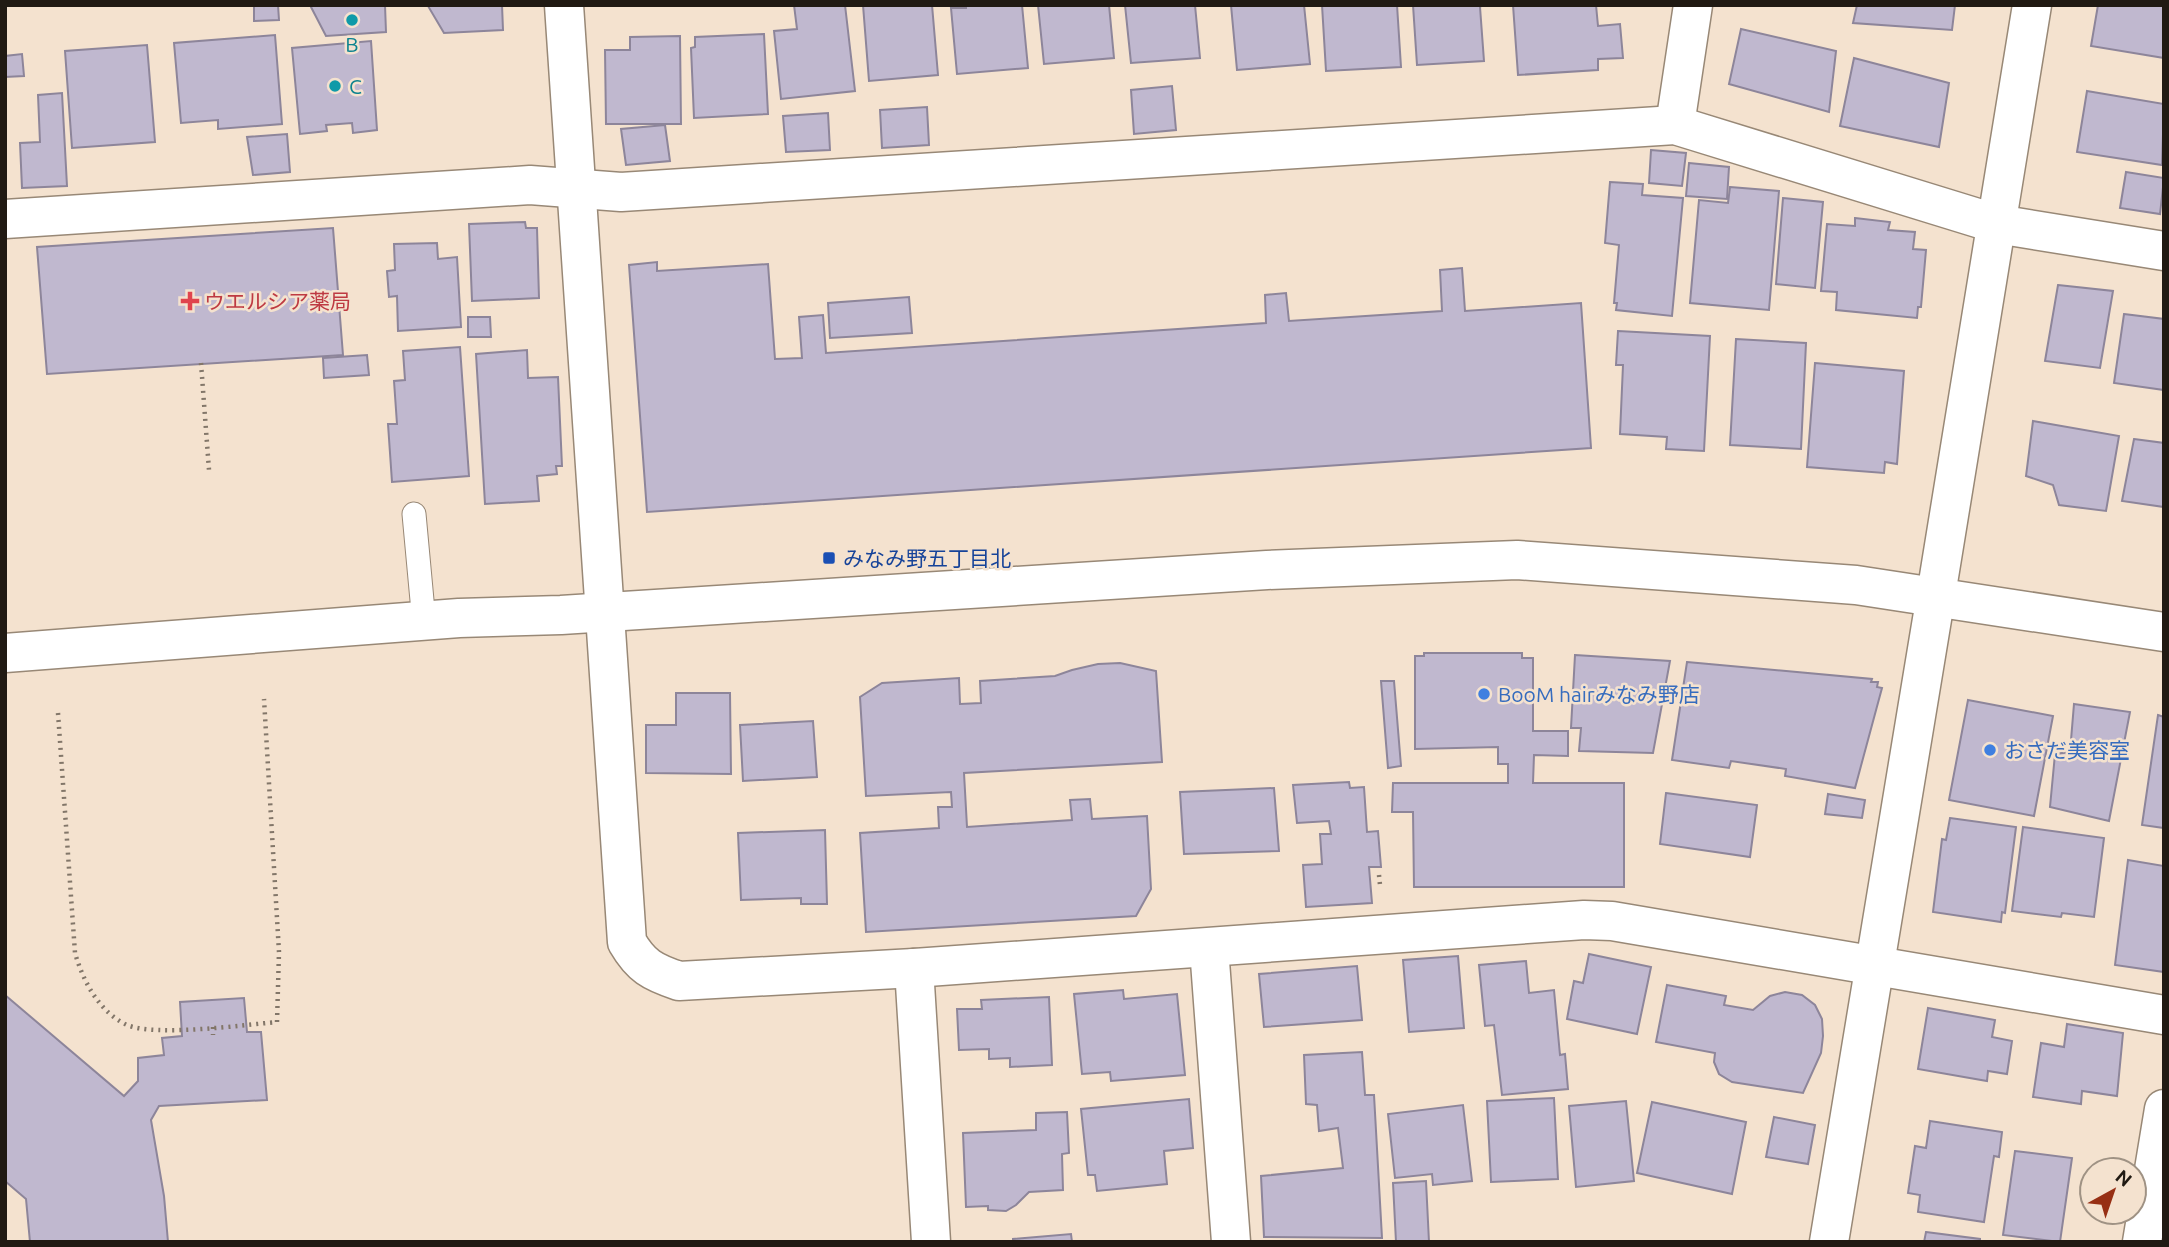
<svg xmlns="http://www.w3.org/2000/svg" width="2169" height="1247" font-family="Ubuntu,'Noto Sans JP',sans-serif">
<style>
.building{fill:#c0b8cf;stroke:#8d859a;stroke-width:2}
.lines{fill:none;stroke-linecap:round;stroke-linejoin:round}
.service-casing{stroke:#988876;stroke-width:25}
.minor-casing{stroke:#988876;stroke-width:41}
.tertiary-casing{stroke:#988876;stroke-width:41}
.path{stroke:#827669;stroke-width:4.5;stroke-dasharray:2 5;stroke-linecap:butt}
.service{stroke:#fff;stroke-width:23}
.minor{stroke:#fff;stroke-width:38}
.tertiary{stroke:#fff;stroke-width:38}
.culture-dot{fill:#0f9aa8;stroke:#f4e2cf;stroke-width:2.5}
.health-dot{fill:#e0444e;stroke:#f4e2cf;stroke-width:2.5}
.transit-dot{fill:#1a4fb4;stroke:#f4e2cf;stroke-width:2.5}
.shop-dot{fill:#3f7fe0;stroke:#f4e2cf;stroke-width:2.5}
.labels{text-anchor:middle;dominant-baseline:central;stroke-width:5;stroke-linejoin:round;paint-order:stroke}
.culture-label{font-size:21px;fill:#0d838f;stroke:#f4e2cf}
.health-label{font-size:21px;fill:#be3a42;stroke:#f4e2cf;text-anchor:start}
.transit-label{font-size:21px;fill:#164399;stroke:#f4e2cf;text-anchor:start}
.shop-label{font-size:21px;fill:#366cbe;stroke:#f4e2cf;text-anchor:start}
</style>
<rect width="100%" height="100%" fill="#f4e2cf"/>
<g class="building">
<polygon points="254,5 278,5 279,20 254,21"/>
<polygon points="314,5 385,5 386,32 326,36 311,7"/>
<polygon points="430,5 502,5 503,30 444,33 428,6"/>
<polygon points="794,5 845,5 855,91 781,99 774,31 797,29"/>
<polygon points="863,5 932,5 938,75 869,81"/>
<polygon points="966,5 1022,5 1028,68 957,74 951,8 966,8"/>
<polygon points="1038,5 1109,5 1114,58 1044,64"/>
<polygon points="1125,5 1195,5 1200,58 1131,63"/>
<polygon points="1231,5 1304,5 1310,64 1237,70"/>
<polygon points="1322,5 1397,5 1401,67 1326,71"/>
<polygon points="1413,5 1483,5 1480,7 1484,61 1417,65"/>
<polygon points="1513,5 1596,5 1598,26 1620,24 1623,58 1598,59 1598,70 1518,75"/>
<polygon points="1857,5 1955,5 1952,30 1853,23"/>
<polygon points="2098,5 2164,5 2164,58 2091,46"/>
<polygon points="1741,29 1836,51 1829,112 1729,84"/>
<polygon points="764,34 768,114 694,118 691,48 695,47 695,37"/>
<polygon points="275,35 282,124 218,129 218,120 181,123 174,43"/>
<polygon points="680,36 681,124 606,124 605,50 630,50 630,37"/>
<polygon points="371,41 377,130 353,133 352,123 326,125 327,131 300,134 292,48"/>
<polygon points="147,45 155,142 72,148 65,51"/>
<polygon points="22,54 24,76 5,77 5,56"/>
<polygon points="1854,58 1949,83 1939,147 1840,126"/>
<polygon points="1172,86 1176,130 1134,134 1131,90"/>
<polygon points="2087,91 2164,104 2162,165 2077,152"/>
<polygon points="62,93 67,186 22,188 20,143 40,142 38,95"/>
<polygon points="927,107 929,145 882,148 880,110"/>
<polygon points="828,113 830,150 786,152 783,116"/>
<polygon points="665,125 670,161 626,165 621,129"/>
<polygon points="287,134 290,172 253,175 247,137"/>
<polygon points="1651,150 1686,153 1682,186 1649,183"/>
<polygon points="1689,163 1729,167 1727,199 1686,196"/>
<polygon points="2126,172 2164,178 2160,214 2120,208"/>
<polygon points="1610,182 1643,184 1642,195 1683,198 1672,316 1616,310 1617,303 1614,303 1619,245 1605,243"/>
<polygon points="1730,187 1779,191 1769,310 1690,303 1699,200 1728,203"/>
<polygon points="1783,198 1823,202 1815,288 1776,284"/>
<polygon points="1855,218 1890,222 1888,230 1915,232 1913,249 1926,250 1921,307 1918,307 1917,318 1836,310 1837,292 1821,291 1827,224 1855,226"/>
<polygon points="525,222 526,228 537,228 539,298 472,301 469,224"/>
<polygon points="333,228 343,355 47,374 37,247"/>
<polygon points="437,243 438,259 457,257 461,327 398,331 397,296 389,297 387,271 395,270 394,244"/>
<polygon points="657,262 657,271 768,264 775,359 802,358 799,317 823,315 826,353 1266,323 1265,295 1286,293 1289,321 1442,311 1440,270 1462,268 1465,311 1581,303 1591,448 647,512 629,265"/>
<polygon points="2058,285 2113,291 2100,368 2045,361"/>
<polygon points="909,297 912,333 830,338 828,303"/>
<polygon points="2124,314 2164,319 2164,390 2114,383"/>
<polygon points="468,317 490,317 491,337 468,337"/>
<polygon points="1618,331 1710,336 1704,451 1666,449 1667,437 1620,434 1623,365 1616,365"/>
<polygon points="1736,339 1806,343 1801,449 1730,445"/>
<polygon points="460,347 469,476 392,482 388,424 397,424 394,381 405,380 403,351"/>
<polygon points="527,350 528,378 558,377 562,466 556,466 557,474 537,476 539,501 485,504 476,354"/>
<polygon points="367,355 369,375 324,378 323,358"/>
<polygon points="1815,363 1904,371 1897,464 1885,462 1884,473 1807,467"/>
<polygon points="2033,421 2119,436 2106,511 2059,505 2053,485 2026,476"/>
<polygon points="2134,439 2164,443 2164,507 2122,501"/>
<polygon points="1424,653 1522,653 1522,658 1533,658 1533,731 1568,731 1568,756 1534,755 1533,783 1624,783 1624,887 1414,887 1413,812 1392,812 1393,783 1508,783 1508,764 1498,764 1498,747 1415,749 1415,656 1424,656"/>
<polygon points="1575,655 1670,661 1653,753 1579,751 1581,728 1571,728"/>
<polygon points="1687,662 1872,679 1871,682 1878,682 1877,687 1882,688 1855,788 1785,776 1786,769 1731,761 1729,768 1672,760"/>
<polygon points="1120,663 1156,671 1162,762 964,773 967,827 1072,820 1070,800 1090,799 1092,819 1147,816 1151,889 1136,916 866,932 860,833 939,828 938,807 952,807 951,792 866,796 860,697 882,683 959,678 960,704 981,703 980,681 1055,676 1072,670 1098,664"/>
<polygon points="1381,681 1394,681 1401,766 1388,768"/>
<polygon points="676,693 730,693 731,774 646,773 646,725 676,725"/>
<polygon points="1968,700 2053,716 2034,816 1949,800"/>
<polygon points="2074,704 2130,712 2109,821 2050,807 2055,754 2070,752"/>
<polygon points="2158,715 2164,717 2164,828 2142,825"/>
<polygon points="813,721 817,777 743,781 740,725"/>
<polygon points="1349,782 1350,788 1364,787 1367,832 1378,831 1381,867 1369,867 1372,903 1306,907 1303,865 1322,864 1320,834 1331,834 1329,821 1297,823 1293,785"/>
<polygon points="1274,788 1279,851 1184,854 1180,792"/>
<polygon points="1666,793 1757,805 1750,857 1660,844"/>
<polygon points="1828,794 1865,800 1862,818 1825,814"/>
<polygon points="1950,818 2016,827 2005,913 2002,912 2001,922 1933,912 1942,839 1946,840"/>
<polygon points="2023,827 2104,838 2094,917 2062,913 2061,917 2012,911"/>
<polygon points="825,830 827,904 801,904 801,898 741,900 738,833"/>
<polygon points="2128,860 2164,866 2164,972 2115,965"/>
<polygon points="1589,954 1651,967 1637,1034 1567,1019 1574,981 1583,983"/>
<polygon points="1458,956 1464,1028 1409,1032 1403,960"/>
<polygon points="1526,961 1529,993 1554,990 1560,1055 1565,1054 1568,1089 1502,1095 1494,1025 1485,1026 1479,965"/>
<polygon points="1357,966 1362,1020 1264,1027 1259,974"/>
<polygon points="1667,985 1726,996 1724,1005 1753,1010 1770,996 1785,992 1802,995 1815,1005 1822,1019 1823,1036 1821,1053 1803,1093 1732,1082 1719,1074 1714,1062 1715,1053 1656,1042"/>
<polygon points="1123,990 1124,999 1177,994 1185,1075 1111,1081 1110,1072 1082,1074 1074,994"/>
<polygon points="5,995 124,1096 138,1081 138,1058 164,1055 162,1038 182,1036 180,1002 244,998 247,1032 261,1032 267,1100 159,1106 151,1120 164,1196 168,1242 30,1242 26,1199 5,1181"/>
<polygon points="1049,997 1052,1065 1010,1067 1010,1058 989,1059 989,1049 959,1050 957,1009 982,1009 981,1000"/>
<polygon points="1928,1008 1995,1020 1992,1037 2012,1041 2007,1074 1988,1071 1987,1081 1918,1069"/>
<polygon points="2067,1024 2123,1033 2117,1096 2082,1091 2081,1104 2033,1097 2041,1043 2064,1047"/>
<polygon points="1362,1052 1365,1095 1374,1095 1382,1238 1264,1237 1261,1176 1343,1168 1338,1128 1319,1131 1317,1105 1306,1104 1304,1055"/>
<polygon points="1554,1098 1558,1179 1491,1182 1487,1101"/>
<polygon points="1189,1099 1193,1148 1164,1151 1167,1184 1097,1191 1095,1175 1088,1175 1081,1109"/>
<polygon points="1626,1101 1634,1181 1576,1187 1569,1106"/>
<polygon points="1652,1102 1746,1122 1732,1194 1637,1173"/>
<polygon points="1463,1105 1472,1181 1433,1185 1432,1174 1395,1178 1388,1114"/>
<polygon points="1067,1112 1069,1153 1062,1154 1063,1190 1029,1192 1016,1205 1006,1211 988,1210 988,1206 966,1207 963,1133 1036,1130 1036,1113"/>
<polygon points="1774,1117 1815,1125 1808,1164 1766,1157"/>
<polygon points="1930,1121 2002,1132 1999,1157 1994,1156 1984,1222 1918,1212 1920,1195 1908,1193 1915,1146 1926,1148"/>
<polygon points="2015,1151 2072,1158 2060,1242 2003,1235"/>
<polygon points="1426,1181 1429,1242 1396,1242 1393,1183"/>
<polygon points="1926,1232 1980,1239 1980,1242 1924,1242"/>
<polygon points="1071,1234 1072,1242 1013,1242 1013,1239"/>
</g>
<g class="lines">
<g class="service-casing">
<polyline id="service" points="414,514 424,622"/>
</g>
<g class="minor-casing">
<g id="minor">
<path d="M564,5L627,942C641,966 652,972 679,981L914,968L1584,920L1612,921L2164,1015"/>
<polyline points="1675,125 1693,5"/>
<polyline points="5,219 530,185 621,192 1675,125 1997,224 2164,251"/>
<polyline points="1209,948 1231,1242"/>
<polyline points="914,968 931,1242"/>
<polyline points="1829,1242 1936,595"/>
<polyline points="2142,1242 2164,1109"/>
</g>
</g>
<g class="tertiary-casing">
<g id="tertiary">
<polyline points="1936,595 2032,5"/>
<polyline points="5,653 459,618 561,615 1267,570 1517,560 1856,585 2164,632"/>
</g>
</g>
<g class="path">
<polyline points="201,363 209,470"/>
<path d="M58,713L75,953C83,981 99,1012 127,1025C156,1037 243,1025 277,1022L279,952L264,699"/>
<polyline points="1379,875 1380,885"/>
<polyline points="213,1027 213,1035"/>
</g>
<use href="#service" class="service"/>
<use href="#minor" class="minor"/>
<use href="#tertiary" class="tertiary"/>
</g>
<g class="culture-dot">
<circle cx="352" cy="20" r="7"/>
<circle cx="335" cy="86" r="7"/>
</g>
<path class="health-dot" d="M186.5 290.5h7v7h7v7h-7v7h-7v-7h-7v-7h7z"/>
<rect class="transit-dot" x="822" y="551" width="14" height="14" rx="3.5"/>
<g class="shop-dot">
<circle cx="1484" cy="694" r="7"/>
<circle cx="1990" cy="750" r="7"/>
</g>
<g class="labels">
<g class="culture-label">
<text x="352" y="44">B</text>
<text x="349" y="86" text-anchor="start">C</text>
</g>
<g class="health-label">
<text x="204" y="301">ウエルシア薬局</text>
</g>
<g class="transit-label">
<text x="843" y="558">みなみ野五丁目北</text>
</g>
<g class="shop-label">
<text x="1498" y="694">BooM hairみなみ野店</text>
<text x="2004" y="750">おさだ美容室</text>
</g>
</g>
<rect width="2169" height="1247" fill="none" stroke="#201a13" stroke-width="14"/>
<g transform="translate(2113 1191) rotate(40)"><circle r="33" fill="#f4e2cf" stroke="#9f9284" stroke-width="2"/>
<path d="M0-5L12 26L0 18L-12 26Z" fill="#972f14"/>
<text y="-10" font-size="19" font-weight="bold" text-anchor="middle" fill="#201a13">N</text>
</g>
</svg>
